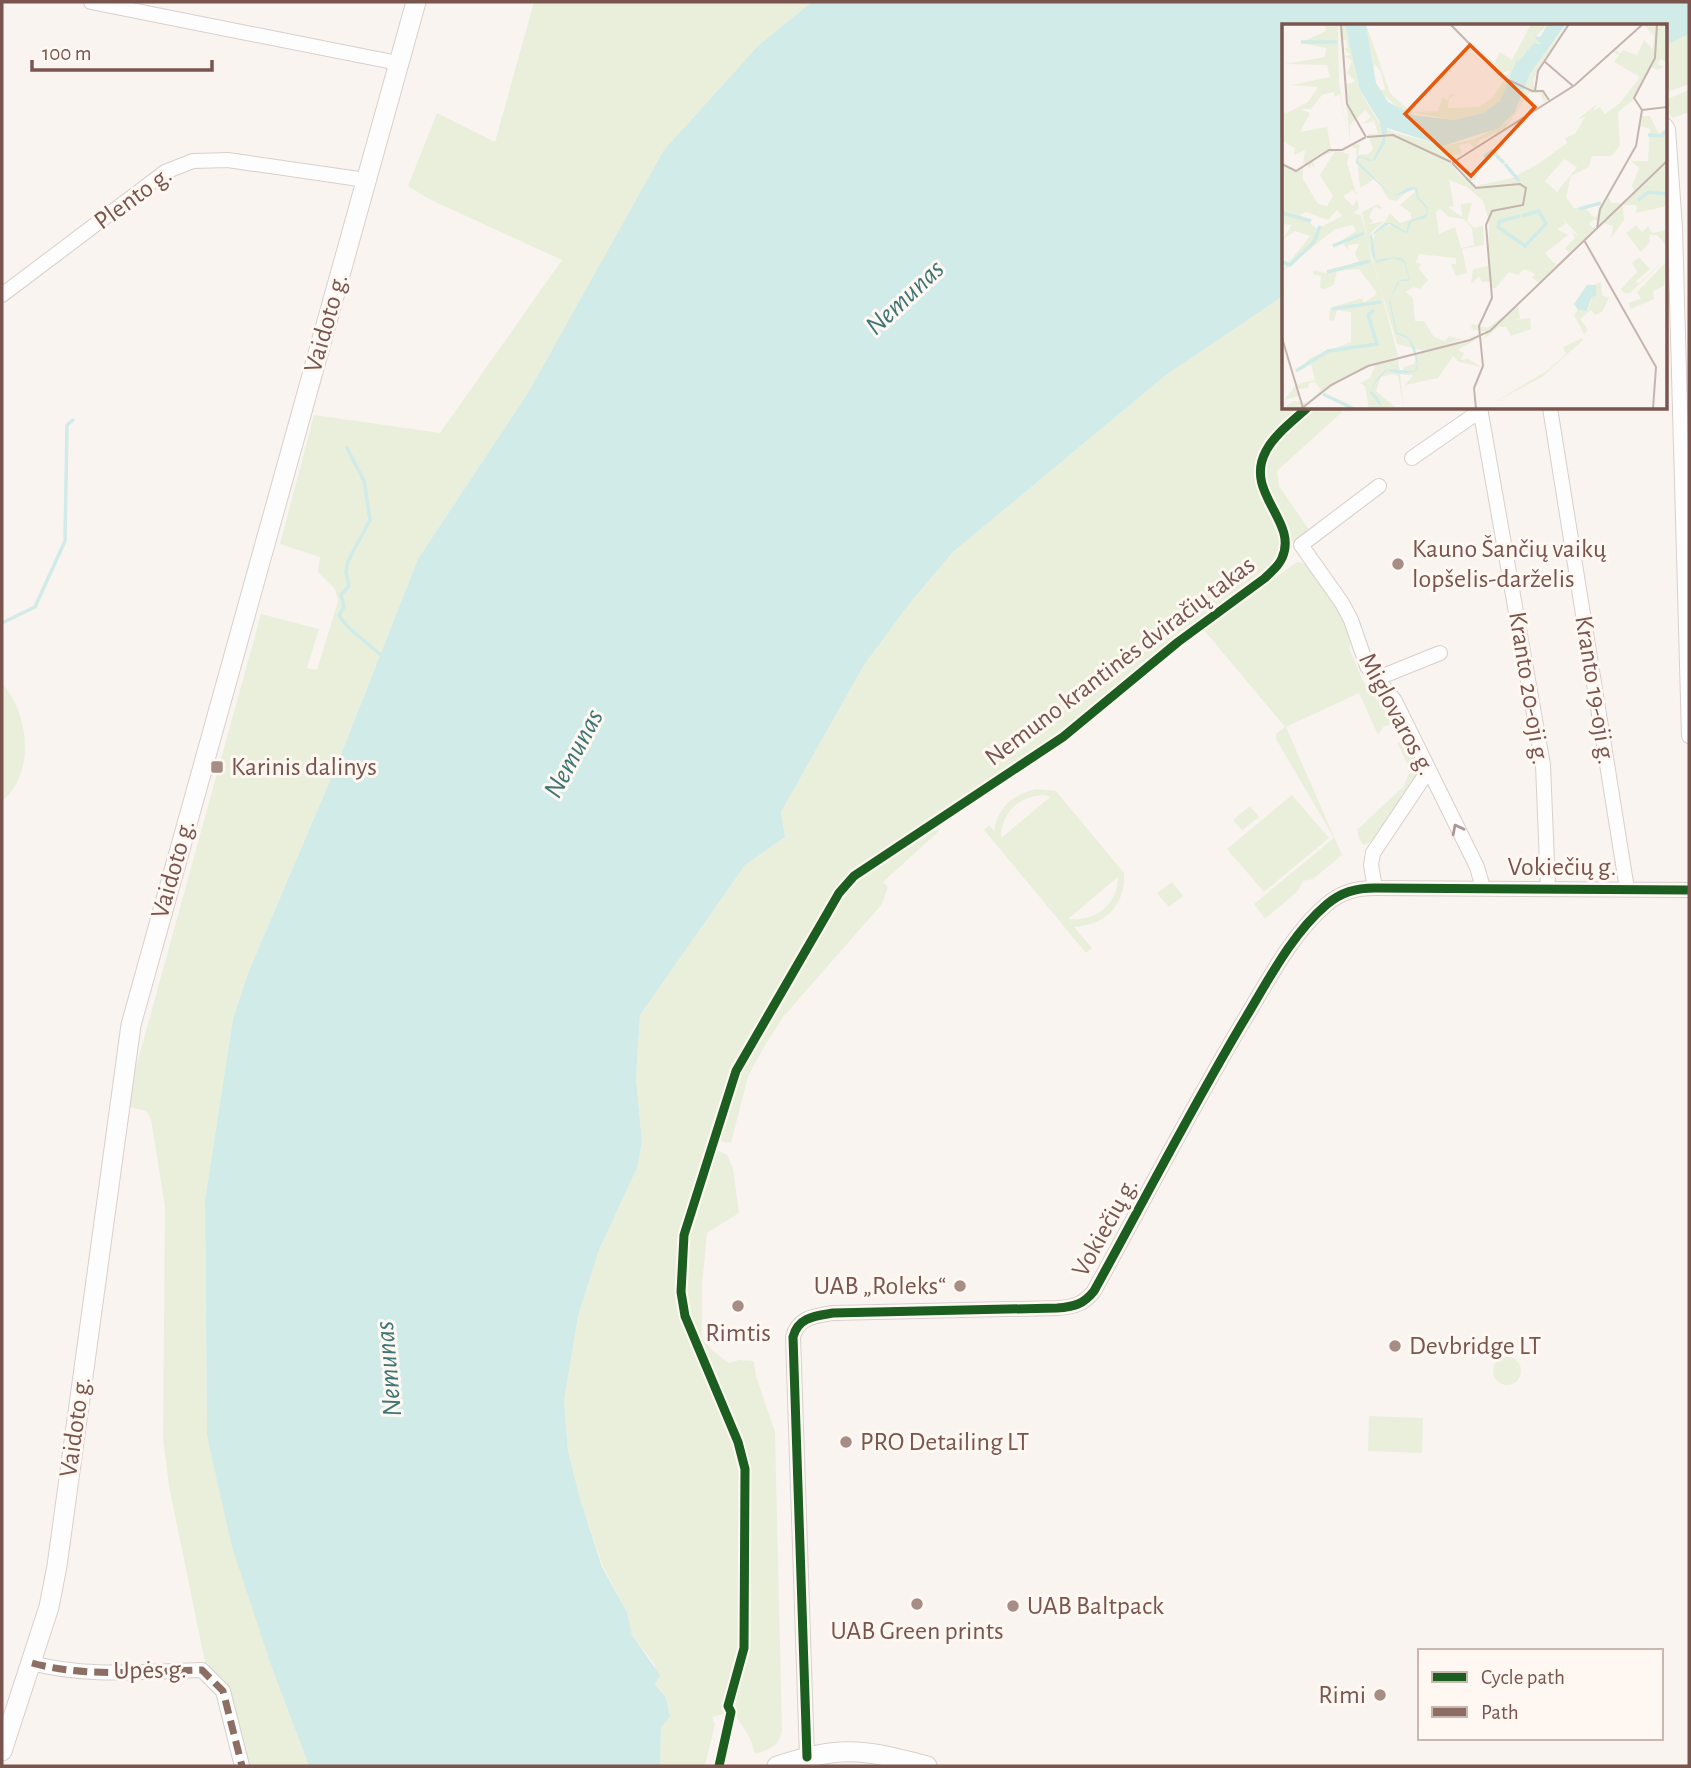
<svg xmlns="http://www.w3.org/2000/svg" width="1691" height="1768" font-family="'Alegreya Sans',sans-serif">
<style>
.green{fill:#eaefdb;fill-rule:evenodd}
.water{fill:#d0ebe8}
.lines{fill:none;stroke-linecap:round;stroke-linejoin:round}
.stream{stroke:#d0ebe8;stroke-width:3.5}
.street-casing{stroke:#d8cfcc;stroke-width:16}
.secondary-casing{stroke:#d9cfcb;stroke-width:21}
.street{stroke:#fefdfd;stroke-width:14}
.secondary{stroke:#fefdfd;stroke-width:19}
.quiet{stroke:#8d6e63;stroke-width:7;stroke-dasharray:14 7;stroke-linecap:butt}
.cycleway-casing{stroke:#fff8f2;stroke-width:13}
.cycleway{stroke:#1b5e20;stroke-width:9}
.oneway{stroke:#ae9893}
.poi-dot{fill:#a68d86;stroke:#fff8f2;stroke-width:2.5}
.labels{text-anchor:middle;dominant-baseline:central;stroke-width:6;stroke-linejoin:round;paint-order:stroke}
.street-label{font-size:26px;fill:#79554d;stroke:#fff8f2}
.poi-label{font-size:26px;fill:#79554d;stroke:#fff8f2;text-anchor:start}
.water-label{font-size:28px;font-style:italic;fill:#3d7674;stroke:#fff8f2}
.inset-river{fill:none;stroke:#d0ebe8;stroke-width:3.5}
.inset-road{fill:none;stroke:#c6b4af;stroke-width:2}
.view{fill:#e8590c;fill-opacity:0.15;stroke:#e8590c;stroke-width:3.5}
.inset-edge{fill:none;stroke:#79554d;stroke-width:3.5}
</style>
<rect width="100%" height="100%" fill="#f9f4f0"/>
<g class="green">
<polygon points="534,2 812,2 760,44 418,559 338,762 248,973 233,1019 205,1200 207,1436 272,1668 309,1766 245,1766 206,1667 169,1486 163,1439 165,1207 151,1119 146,1111 129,1107 132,1082 261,614 319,629 307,668 317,670 338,601 335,589 318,572 320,557 280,544 314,415 440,433 562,260 429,199 408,186 437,113 495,142"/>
<polygon points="1689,34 1689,84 1665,93 1665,46"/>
<polygon points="1689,90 1689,112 1673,118 1665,111 1665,100"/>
<path d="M1283,296V408H1301L1273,435L1257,467V484L1280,530L1282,544L1273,566L1157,655L1072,726L874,858L842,883L734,1070L709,1146L727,1155L733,1168L739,1213L707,1233L702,1285V1338L713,1351L729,1363L739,1360L754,1361L756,1376L775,1432L782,1731C779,1747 770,1749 755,1754L750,1738L732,1710L746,1643V1601H742L741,1643L726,1705L727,1713L712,1717L715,1724L705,1766H660L661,1728L670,1715L666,1698L655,1683V1665L632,1635L627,1612L603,1567L580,1498L568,1451L564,1400L578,1316L599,1250L637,1168L642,1142L636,1078L640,1015L745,865L785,837L781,812L864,665L909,604L953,552L1166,375Z"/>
<path d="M1312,408H1341L1342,412L1277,471L1279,486L1310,531L1287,546C1284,525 1274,509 1266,489C1252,454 1290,428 1312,408Z"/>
<path d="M1297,562C1324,564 1343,619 1352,641L1349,648L1364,683L1390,703L1399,724L1384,726L1378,735L1359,693L1286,727L1342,855L1313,879L1303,881L1298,891L1265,919L1254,904L1334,838L1276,739V734L1285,727L1203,629Z"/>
<path d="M2,683C29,714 36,773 2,801Z"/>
<polygon points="1406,737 1422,768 1379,838 1364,845 1359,839 1357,830 1404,786 1410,770 1398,744 1401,738"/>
<path d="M1036,789L1056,791L1124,873C1126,905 1105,925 1074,927L1092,948L1086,953L984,830L989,825L994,831C998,807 1013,794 1036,789ZM1045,795L1050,797L1001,838C1001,812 1019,796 1045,795ZM1118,877C1118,905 1095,922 1068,919Z"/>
<polygon points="1292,795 1329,838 1264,892 1227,849"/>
<polygon points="1250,806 1259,817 1242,830 1233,820"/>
<polygon points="938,824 939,831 883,882 888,887 882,904 783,1017 764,1047 748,1076 731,1143 719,1141 739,1073 837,901 857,877"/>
<polygon points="1172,882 1183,896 1169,907 1157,893"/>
<circle cx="1507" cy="1371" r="14"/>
<polygon points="1369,1416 1423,1418 1422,1453 1368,1451"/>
</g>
<polygon class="water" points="812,2 1689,2 1689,34 1665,46 1665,26 1283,26 1283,296 1166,375 953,552 909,604 864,665 781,812 785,837 745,865 640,1015 636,1078 642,1142 637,1168 599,1250 578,1316 564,1400 568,1451 580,1498 602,1567 627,1612 632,1635 660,1675 655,1684 666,1698 670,1716 661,1728 660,1766 309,1766 272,1668 232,1547 207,1436 205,1200 233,1019 248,973 338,762 418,559 528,393 664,150 760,44"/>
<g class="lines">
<g class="stream">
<polyline points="347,448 364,481 370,520 348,561 346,572 349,586 341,595 344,607 339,615 347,626 383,657"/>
<polyline points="2,623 35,607 65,541 67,425 73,420"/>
</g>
<g class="street-casing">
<g id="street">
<polyline points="91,2 398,63"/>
<polyline points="1665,125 1668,129 1675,228 1689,736"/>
<polyline points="2,295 165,172 193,161 228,160 366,180"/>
<polyline points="1480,408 1543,765 1548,888"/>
<polyline points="1550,408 1627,889"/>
<polyline points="1412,458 1471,417 1481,414"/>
<polyline points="1379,486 1301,545 1342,603 1351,620 1367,666 1395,701 1477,867 1483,888"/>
<polyline points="1378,678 1440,653"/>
<polyline points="1375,888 1371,865 1373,853 1428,771"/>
<path d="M32,1663C86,1678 147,1671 202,1670L223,1691L242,1766"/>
<path d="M807,1757L793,1337C798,1317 815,1316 833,1313L1057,1308C1074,1307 1084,1304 1094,1291C1145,1199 1192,1107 1246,1017C1269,979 1292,934 1326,905C1341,892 1356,888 1375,888L1689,890"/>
</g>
</g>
<g class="secondary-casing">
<g id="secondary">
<polyline points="2,1751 49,1607 57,1566 131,1025 416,2"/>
<path d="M777,1766C842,1745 862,1749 927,1766"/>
</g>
</g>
<use href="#street" class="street"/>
<use href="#secondary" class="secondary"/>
<path class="quiet" d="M32,1663C86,1678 147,1671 202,1670L223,1691L242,1766"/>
<g class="cycleway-casing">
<g id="cycleway">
<path d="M807,1757L793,1337C798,1317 815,1316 833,1313L1057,1308C1074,1307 1084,1304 1094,1291C1145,1199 1192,1107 1246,1017C1269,979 1292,934 1326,905C1341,892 1356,888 1375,888L1689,890"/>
<path d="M719,1766L731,1712L728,1706L744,1648L745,1469L738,1442L685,1316L681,1292L684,1235L736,1071L839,893L854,876L1063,737L1178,642L1265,578C1271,572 1279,566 1282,558C1299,521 1243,493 1266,451C1275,434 1293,421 1307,408"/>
</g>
</g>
<use href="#cycleway" class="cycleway"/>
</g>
<defs><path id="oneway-chevron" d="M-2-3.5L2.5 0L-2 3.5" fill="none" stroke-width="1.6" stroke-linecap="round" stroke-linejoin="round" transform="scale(1.75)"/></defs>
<use class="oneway" href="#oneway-chevron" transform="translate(1457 829) rotate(-117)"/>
<g class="poi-dot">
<circle cx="1398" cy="564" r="7"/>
<rect x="210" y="760" width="14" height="14" rx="3.5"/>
<circle cx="960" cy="1286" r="7"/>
<circle cx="738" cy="1306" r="7"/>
<circle cx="1395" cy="1346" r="7"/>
<circle cx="846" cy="1442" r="7"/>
<circle cx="917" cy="1604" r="7"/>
<circle cx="1013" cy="1606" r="7"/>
<circle cx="1380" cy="1695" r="7"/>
</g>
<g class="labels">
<g class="street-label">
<text transform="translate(133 198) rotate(-36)">Plento g.</text>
<text transform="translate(326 323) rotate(-74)">Vaidoto g.</text>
<text transform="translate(1120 661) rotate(-37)">Nemuno krantinės dviračių takas</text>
<text transform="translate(1529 688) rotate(81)">Kranto 20-oji g.</text>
<text transform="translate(1595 690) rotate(81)">Kranto 19-oji g.</text>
<text transform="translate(1397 714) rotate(62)">Miglovaros g.</text>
<text x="1562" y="867">Vokiečių g.</text>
<text transform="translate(173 869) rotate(-74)">Vaidoto g.</text>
<text transform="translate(1105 1227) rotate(-61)">Vokiečių g.</text>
<text transform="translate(75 1427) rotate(-82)">Vaidoto g.</text>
<text transform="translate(150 1670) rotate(-1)">Upės g.</text>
</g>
<g class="poi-label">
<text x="1412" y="549">Kauno Šančių vaikų<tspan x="1412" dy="30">lopšelis-darželis</tspan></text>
<text x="231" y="767">Karinis dalinys</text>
<text x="946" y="1286" text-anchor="end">UAB „Roleks“</text>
<text x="738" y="1333" text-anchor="middle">Rimtis</text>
<text x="1409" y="1346">Devbridge LT</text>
<text x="860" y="1442">PRO Detailing LT</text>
<text x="1027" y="1606">UAB Baltpack</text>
<text x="917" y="1631" text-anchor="middle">UAB Green prints</text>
<text x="1366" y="1695" text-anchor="end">Rimi</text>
</g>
<g class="water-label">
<text transform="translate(905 298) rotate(-43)">Nemunas</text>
<text transform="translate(574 754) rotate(-62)">Nemunas</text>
<text transform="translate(389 1369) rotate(-95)">Nemunas</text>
</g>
</g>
<g transform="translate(1282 24)">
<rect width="385" height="385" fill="#f9f4f0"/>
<path d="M43,0H56L57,59L66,114L58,70L53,73L51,68L40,71L29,85H18L28,89L18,108L45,103L49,125L67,130L65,139L75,172L71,166L61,172L71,182L75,175L77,185L71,189L79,191L116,332L73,347L18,385H0L11,377L26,378L39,366L33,358L27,359L26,364L15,365L17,372L2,376L15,360L33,356L29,340L19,344L28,334L69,318V288L55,286L52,297L47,296L48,284L80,274L82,279L95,269L77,245L55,247L52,261L43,265L38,264L39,252L31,250L32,246L43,249L77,237L73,230L77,220L66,221V226L59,217L74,207L71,201L53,205L0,248L4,241L0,237L7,238L28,212L13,207L0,216L10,201L0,200V140L11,147L21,143V155L36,180L45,182L51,172L38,151L53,127L30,136L34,145L29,140V144L21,139L23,126L12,131L13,124L0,117V87L5,89L26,78L36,63L9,61L48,53L45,41L2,40L43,33L44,24L18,19L44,7ZM55,186L60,192L35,205L18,191L24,188L46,196ZM57,0H63L79,69L98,100L102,96L106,100L102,104L111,108L161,122L193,115L225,98L236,83L248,50L286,0L251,56L253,66H247L261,68L266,76L262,78L258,69H247L223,105L198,116L192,124L188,119L177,121L180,130L164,134L178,151L194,162L230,154L256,140L285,119L283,114L293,110L303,93L296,95L315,80L311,87L318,83L323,90L338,79L358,53L332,38L337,31L332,28L334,25L338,30L341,26L355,31L362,16L371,25L372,12L362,1L385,0V39L379,35L376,40L382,43L376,46L369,43L351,76L336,88L338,122L329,132H310L307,143L289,152L284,173L292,184H303L313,194L326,171L329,179H340L318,200L312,195L307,200L311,204L314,201L312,206L257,259L250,254L253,250L242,245L236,251L227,248L214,264H210L209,257L200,258L197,252L189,260L191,245L206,242L207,197L201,177L185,163L167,156L172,182L166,183L180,193L179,180L190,179L185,197L192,204L201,202L202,221L180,225L185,249L174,252L169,240H174V234L137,230L134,238L140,241L136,243L146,256L138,265L131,263L124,268L131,274L133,297H142L152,313L163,317L167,312L179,315L197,310L159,322L195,315L176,326L182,329L179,336L186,335L200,343L177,338L171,332L156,354L123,361L131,351H122L121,343L132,340L134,332L136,341L135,329L143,327L115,320L88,229L80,188L96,180L101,185L92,183L87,193L91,197L88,200L102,197L89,209L88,214L89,223L94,206L112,200L102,199L108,189L118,199L129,195V189L118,181L134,167L129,165L114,177L106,175L94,154L78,164L74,125L69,122L78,119L76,131L86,130L91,125L86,110H96L92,97L80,100L89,93L83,86L68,101V120ZM59,16H64L66,23L62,25L69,31L62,32L70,37L65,49L73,57L67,60L62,59ZM282,135L295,143L275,168L263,157ZM158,185L167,193L182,195L190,204L192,221L179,224L173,203L157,210L154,188ZM281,195L297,212L290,208L293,214L283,224L287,229L274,241L263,229L286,211L275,205L284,200ZM84,0L108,69L129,88L156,87L161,73L165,77L168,70L173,71L167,74L166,84L197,83L210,74L222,56L228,59L218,77L201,89L172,96L120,87L96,66H103L99,48L93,40L92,45ZM249,0H266L253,13L260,19H252L229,54L225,53L228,46L219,49L212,39L218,28L230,36ZM360,92H368L377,110L385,103V136L352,167L350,162L357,144L349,137H366L368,105L359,102ZM385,138V182L354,189L355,181H341L342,196L329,214L331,202L321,199ZM354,201L360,208L366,202L370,209L385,206V222L375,211H367L368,218L359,228L344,209ZM357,233L368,245L354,257L356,260L385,234L348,269H342L339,265L355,248L350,239ZM385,237L382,262L371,267L372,275L349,285L346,279L359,275L355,268ZM319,258L320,271L327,274L320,288L313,291L309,286L298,295L306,306L302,310L292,291L296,286L306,287L313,260ZM236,282L238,294L231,296L248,294L249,305L229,312L224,303H216L200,317L206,308L189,305L190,300L205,304ZM300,314L301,316L260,353L211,379L266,346L284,330L281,323ZM116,334L122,385L116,352L111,350L99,353L94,367L113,383L101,385L97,375L100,385H87L83,362L78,359L88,354L93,342Z" fill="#eaefdb" fill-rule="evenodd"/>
<path d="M63,0H84L94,59L106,78L131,91L172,96L201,89L218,77L236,33L235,39L252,19L259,20L252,12L258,13L266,0H284L248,50L233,88L217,104L161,122L105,104L103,119L93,136L88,137L78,133L75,136L111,173L125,164L131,163L135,164L136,172L145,183L146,190L143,194L129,198L126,208L123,209L107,200L90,211L94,236L113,233L120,234L123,238L128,255L126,257H118L108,275L115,309L124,311L128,315L133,324L136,337L135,345L133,348L118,350L105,346L94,358L89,367L96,373L101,385L88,369L93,357L104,345L133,347L135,339L127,315L114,310L107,277L115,259L119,256L127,255L122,238L111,234L95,239L90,231L88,212L102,199H110L124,208L127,197L145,190L144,184L135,174L133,165L111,173L74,139V135L77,132L91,136L101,115L98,98L78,66ZM305,261H314V271L309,274L305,287L296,286L292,280Z" fill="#d0ebe8"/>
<path class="inset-river" d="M19,18H55M366,111L380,112L385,106M202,133L210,127L222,139M223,140L237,157M356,176L367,168L385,170M297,185L319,179M0,189L29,197M238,192L218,197L216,203L243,222L264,200L257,187L240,192M51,222L82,209M0,238L8,241L32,218L38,202M45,248L88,237M50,285L99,278M14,347L46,327L95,320L86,291L92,286M41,370L72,385"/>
<path class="inset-road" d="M59,0L65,80L84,113M168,0L220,53L250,67H261L267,76M262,37L291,62M253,67L256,47L287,0M360,86L352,74L373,34L375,0M360,86L385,83M85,113L111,111L169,138M170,139L194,164L238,160L244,164L241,181L210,187L204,201L210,274L197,302L201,342L192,364L194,385M170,139L293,61L361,0M0,140L14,147L47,126H60L84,113M315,205L318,185L354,122L360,86M302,216L374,343L371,385M0,314L21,384M19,385L49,361L86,342L188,316L208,307L385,137"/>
<path class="view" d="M188,21L253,83L189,152L123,90Z"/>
<rect width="385" height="385" class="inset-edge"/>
</g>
<rect width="1691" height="1768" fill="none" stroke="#79554d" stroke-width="7"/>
<rect x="1418" y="1649" width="245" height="91" fill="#fff8f2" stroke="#c9b7b0" stroke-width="2"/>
<rect x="1432" y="1672" width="35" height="10" fill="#1b5e20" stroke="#c9b7b0" stroke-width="2"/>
<text x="1481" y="1684" font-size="21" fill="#79554d">Cycle path</text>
<rect x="1432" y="1707" width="35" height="10" fill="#8d6e63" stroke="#c9b7b0" stroke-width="2"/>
<text x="1481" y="1719" font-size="21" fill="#79554d">Path</text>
<path d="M32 60v10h180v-10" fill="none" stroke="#79554d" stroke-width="3.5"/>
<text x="42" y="60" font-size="21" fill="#79554d" stroke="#fff8f2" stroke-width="5" paint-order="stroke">100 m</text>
</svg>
